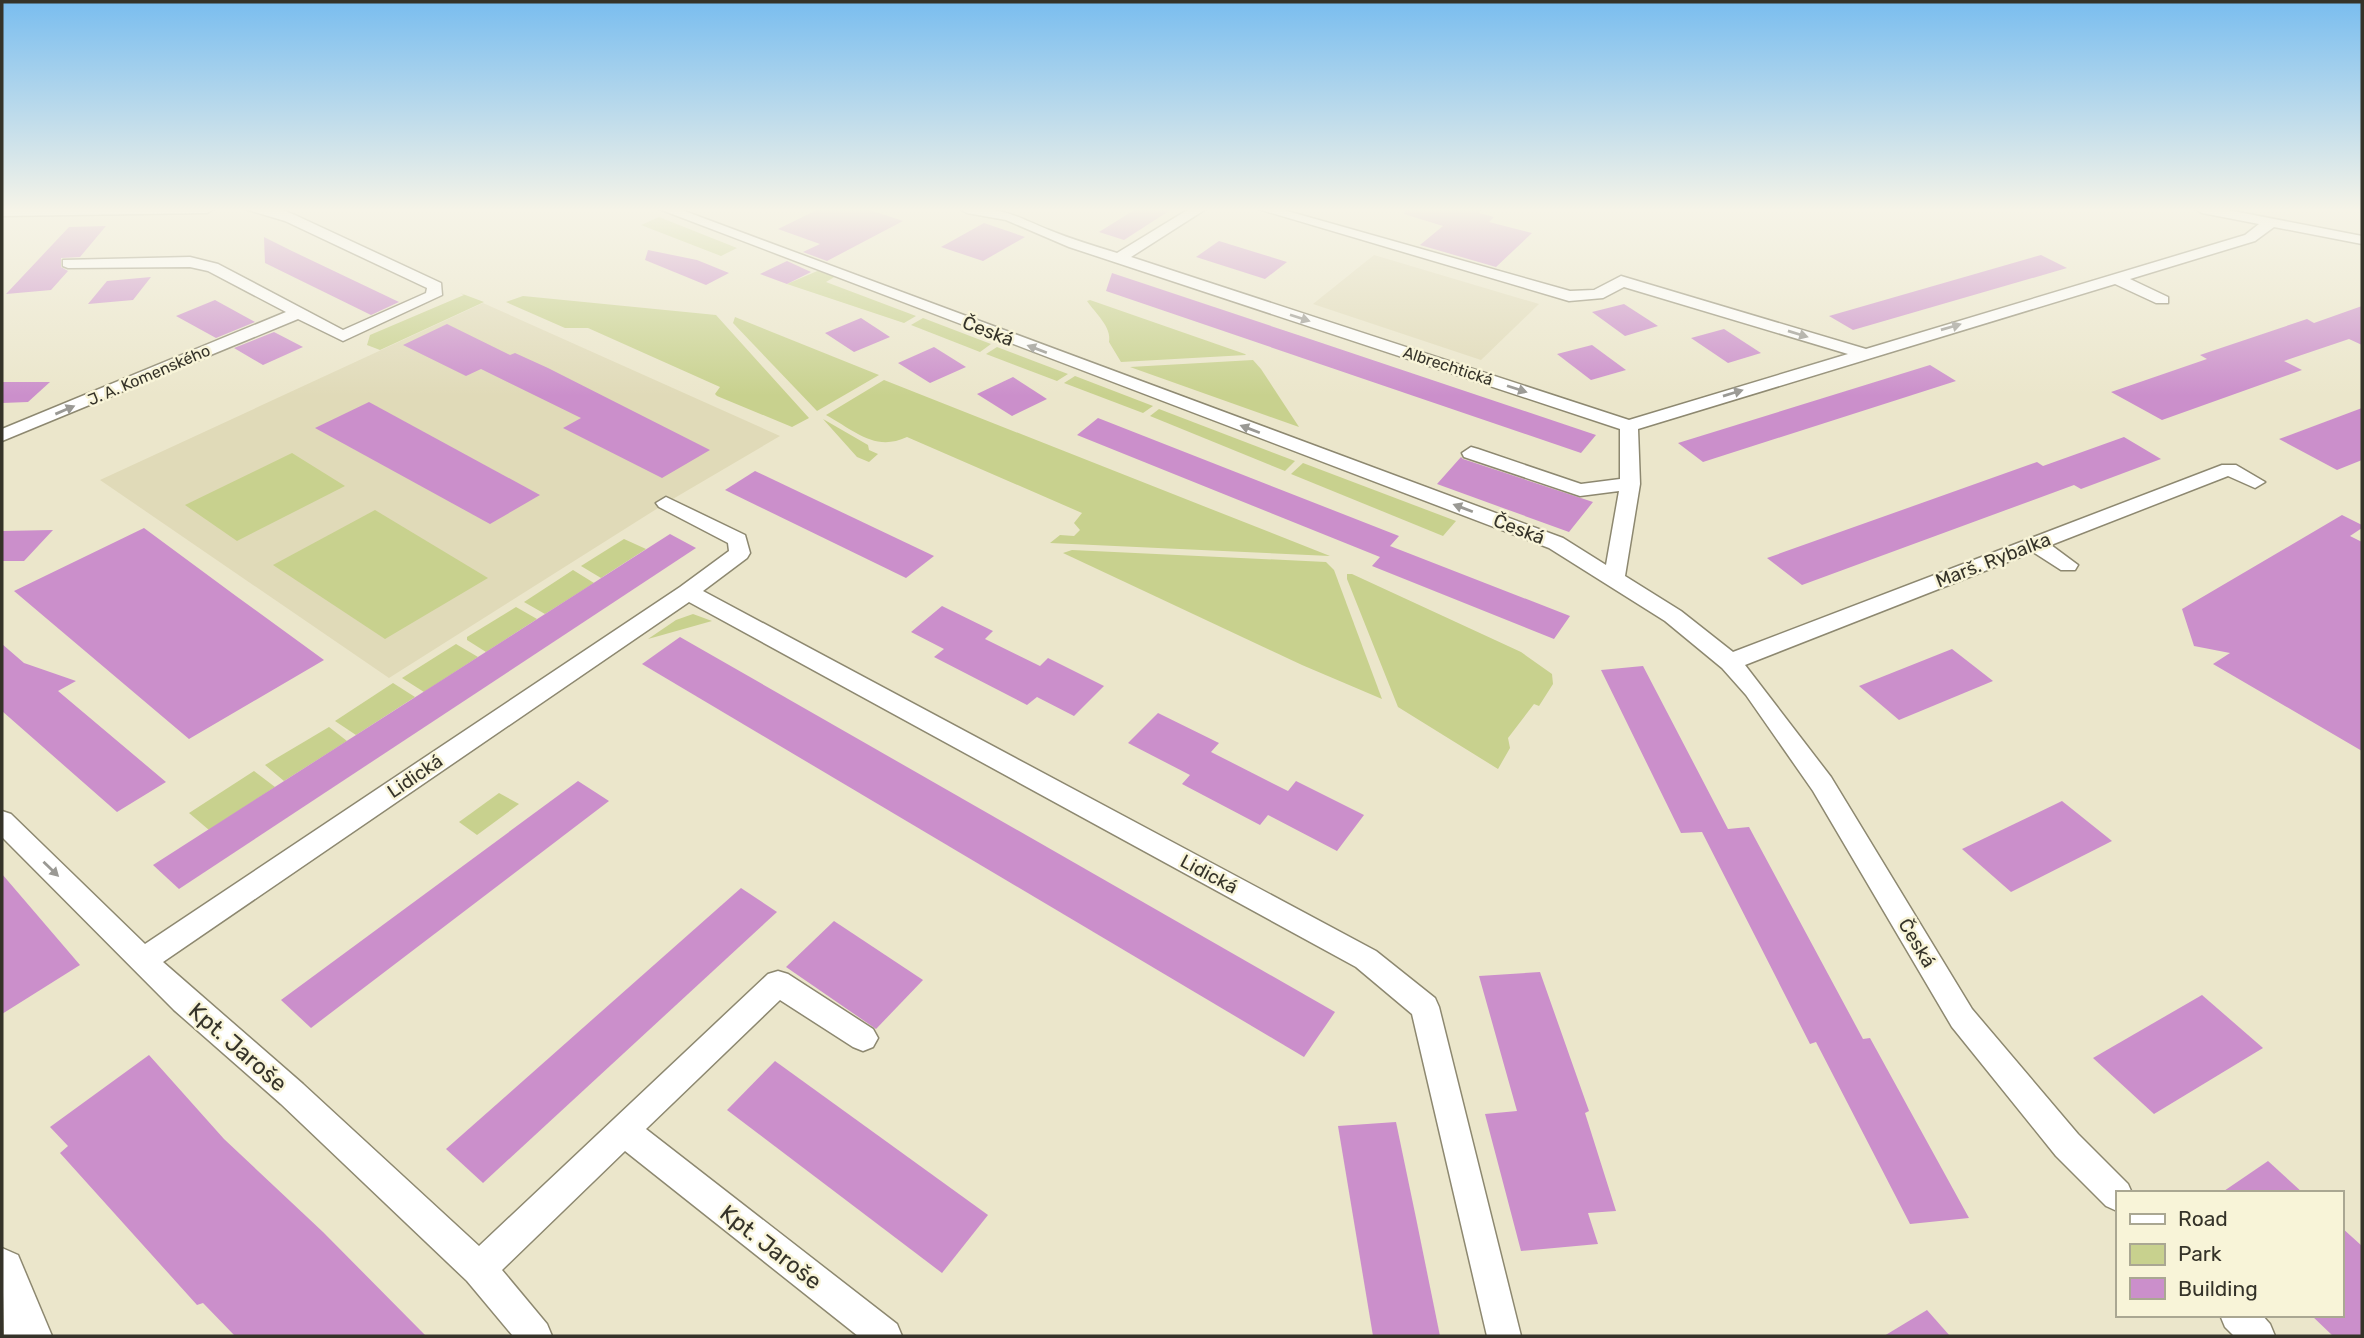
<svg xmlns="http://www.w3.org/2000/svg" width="2364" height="1338" font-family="Rubik,sans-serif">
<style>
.built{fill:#e0dab8}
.green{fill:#c8d18e}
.building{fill:#cb8fcb}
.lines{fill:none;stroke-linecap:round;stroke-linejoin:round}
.street-casing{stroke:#8d8870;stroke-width:3}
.secondary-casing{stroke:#8d8870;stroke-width:3}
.street{fill:#fff;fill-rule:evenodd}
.secondary{fill:#fff;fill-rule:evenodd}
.oneway{fill:#9a9994}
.labels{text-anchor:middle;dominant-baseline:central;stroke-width:5;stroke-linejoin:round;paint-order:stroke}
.far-street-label{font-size:16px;fill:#353329;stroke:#f8f4d8}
.street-label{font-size:19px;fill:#353329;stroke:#f8f4d8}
.near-street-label{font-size:23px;fill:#353329;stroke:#f8f4d8}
</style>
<rect width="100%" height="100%" fill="#ebe6cb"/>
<g class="built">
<polygon points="1374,255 1539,304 1481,360 1313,304"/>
<polygon points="483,303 780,436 666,503 389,678 100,480"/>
</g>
<g class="green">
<polygon points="659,217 664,219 737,248 721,256 641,225"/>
<polygon points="822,269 836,276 826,282 916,316 904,323 787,284"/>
<polygon points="460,293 484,302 380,350 367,345 370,335 464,295"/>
<polygon points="523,296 716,315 809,418 792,427 717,396 715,394 720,387 588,328 565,328 506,302"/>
<path d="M1090,300L1245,354L1246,355L1121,362L1109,342C1112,327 1095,313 1087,301Z"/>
<polygon points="735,317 879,375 817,411 733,323"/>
<polygon points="923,318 991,344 980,352 911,325"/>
<polygon points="997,347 1068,374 1057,381 986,354"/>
<polygon points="1253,360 1261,369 1299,427 1130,367"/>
<polygon points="1075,376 1153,406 1143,413 1064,383"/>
<path d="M884,380L1330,556L1050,543L1060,535L1074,536L1080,530L1074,523L1082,513L907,437C875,452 855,431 826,415Z"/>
<polygon points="1159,409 1295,461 1285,471 1150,416"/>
<polygon points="823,419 868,445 869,450 878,454 869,462 857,457"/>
<polygon points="292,453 345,486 237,541 185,505"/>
<polygon points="1303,463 1456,521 1443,536 1291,474"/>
<polygon points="375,510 488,578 385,639 273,565"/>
<polygon points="624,539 646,549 601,578 581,566"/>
<polygon points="1072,550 1326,562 1334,570 1382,699 1302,665 1063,553"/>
<polygon points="573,570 594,583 545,614 524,602"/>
<polygon points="1352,574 1521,652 1552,674 1553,684 1539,706 1534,704 1508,738 1510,748 1498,769 1398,707 1347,579 1347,574"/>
<polygon points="516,607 537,619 486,652 467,640 467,637"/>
<polygon points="693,614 712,621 648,639 676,620"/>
<polygon points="456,644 478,657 424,692 402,678"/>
<polygon points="393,683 415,697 356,735 335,721"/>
<polygon points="329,727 347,741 284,781 265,765"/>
<polygon points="254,771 275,787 209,830 189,813"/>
<polygon points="499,793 519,804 477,835 459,822"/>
</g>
<g class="building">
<polygon points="819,209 867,209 903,221 827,261 803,252 820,244 778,229"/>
<polygon points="1136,209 1172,209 1124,240 1099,232"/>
<polygon points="1405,209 1483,209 1479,213 1494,217 1489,222 1532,233 1496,267 1420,245 1443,226 1404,214"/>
<polygon points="984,223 1025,237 983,261 941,247"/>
<polygon points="106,226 80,257 61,258 61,267 68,271 51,290 6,294 69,227"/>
<polygon points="264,237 292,251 399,302 371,315 265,263"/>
<polygon points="1219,241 1287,262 1265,279 1196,257"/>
<polygon points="648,250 697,260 729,273 706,285 645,260"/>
<polygon points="2041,255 2067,268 1853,330 1829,316"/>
<polygon points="787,261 811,272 787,284 760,274"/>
<polygon points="1112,273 1301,336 1596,435 1581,453 1106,291"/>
<polygon points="151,277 133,300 88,304 107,281"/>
<polygon points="215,300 255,322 216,338 176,316"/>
<polygon points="1624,304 1658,326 1625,336 1592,312"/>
<polygon points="2362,306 2362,345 2349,339 2284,361 2302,370 2162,420 2111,392 2207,359 2200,355 2307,319 2314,323"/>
<polygon points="861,318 890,337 854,352 825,333"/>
<polygon points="447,324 510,355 515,353 548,368 710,450 662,478 563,428 581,418 481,369 466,376 403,345"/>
<polygon points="1724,329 1761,353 1728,363 1691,338"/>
<polygon points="274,332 303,347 263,365 234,348"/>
<polygon points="1592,345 1626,370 1591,380 1557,354"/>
<polygon points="934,347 966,367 930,383 898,363"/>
<polygon points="1930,365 1956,381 1703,462 1678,443"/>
<polygon points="1013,377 1047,399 1012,416 977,394"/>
<polygon points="2,382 50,382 28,402 2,403"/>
<polygon points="369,402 540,495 490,524 315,428"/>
<polygon points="2362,408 2362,460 2337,470 2279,439"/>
<polygon points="1098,418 1399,536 1382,555 1390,546 1570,616 1554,639 1372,566 1380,557 1077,435"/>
<polygon points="2124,437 2161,459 2081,489 2074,485 1802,585 1767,558 2037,462 2043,466"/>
<polygon points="1461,457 1463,459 1593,502 1569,532 1437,484"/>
<polygon points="755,471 934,556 906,578 725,490"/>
<polygon points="2342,515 2362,525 2362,528 2350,536 2362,542 2362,751 2213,664 2230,653 2194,646 2182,609"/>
<polygon points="144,528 236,596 324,660 189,739 14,591"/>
<polygon points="53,530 24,561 2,561 2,531"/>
<polygon points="670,534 696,548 179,889 153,865"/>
<polygon points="942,606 993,631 985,639 1040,666 1048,658 1104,686 1074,716 1037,697 1027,705 934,657 944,649 911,632"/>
<polygon points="680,637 1335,1012 1304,1057 642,664"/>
<polygon points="2,644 24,663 76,681 58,691 166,782 117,812 2,711"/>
<polygon points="1952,649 1993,681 1899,720 1859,686"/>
<polygon points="1643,666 1728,829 1749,827 1863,1039 1870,1038 1969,1218 1910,1224 1816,1042 1810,1044 1702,832 1681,833 1601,670"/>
<polygon points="1158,713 1219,743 1211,752 1288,791 1296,781 1364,815 1337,851 1268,815 1260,825 1182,784 1190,775 1128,743"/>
<polygon points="578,781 609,801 311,1028 281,1000"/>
<polygon points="2062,801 2112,841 2011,892 1962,849"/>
<polygon points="2,874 80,965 2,1014"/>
<polygon points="741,888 777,912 483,1183 446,1149"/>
<polygon points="834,921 923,980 876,1029 786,967"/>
<polygon points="1540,972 1589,1111 1585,1113 1616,1211 1588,1213 1598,1244 1521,1251 1485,1114 1517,1111 1479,976"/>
<polygon points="2202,995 2263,1048 2154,1114 2093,1058"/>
<polygon points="149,1055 224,1139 323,1232 426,1336 235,1336 203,1303 197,1305 60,1153 68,1146 50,1127"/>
<polygon points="775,1061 988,1215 942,1273 727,1110"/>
<polygon points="1396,1122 1416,1218 1440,1336 1373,1336 1338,1126"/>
<polygon points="2268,1161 2303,1193 2221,1193"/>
<polygon points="2341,1227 2362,1246 2362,1336 2333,1336 2311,1315 2341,1315"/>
<polygon points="1927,1310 1950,1336 1884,1336"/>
</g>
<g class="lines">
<g class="street-casing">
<g id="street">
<polygon points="2,209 214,209 207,213 2,216"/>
<polygon points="245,209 280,209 295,215 441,283 442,295 343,341 298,319 2,441 2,429 286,312 208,271 190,267 68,268 63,266 63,260 190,257 218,264 343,330 426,293 427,288 285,221"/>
<path d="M659,209H679L1563,538L1606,565L1619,491L1580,496L1464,457L1462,453L1471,447L1478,449L1581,484L1620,479V429L1069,247L1006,220L967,213L960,209C1004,207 1010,214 1049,230C1071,239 1094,246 1117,253L1189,209H1206L1131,257L1629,420L1848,354L1624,287L1603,298L1569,301L1258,209H1280L1570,291L1594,290L1621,276L1866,349L2245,235L2259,224L2202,213L2195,209H2223L2362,236V244L2274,227L2255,241L2130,279L2168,297V303H2156L2115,284L1638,429L1640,484L1625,576L1681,611L1733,652L2222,465H2236L2265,482L2255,488L2228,476L2051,545L2078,565L2075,570H2061L2033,552L1745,665L1831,777L1972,1009L2078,1134L2128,1184L2132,1193H2117V1211L2106,1206L2056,1156L1952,1027L1813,791L1746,695L1722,668L1665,621L1549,548Z"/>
<polygon points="666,497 745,535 750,553 747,558 703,591 1376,951 1435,998 1439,1007 1521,1336 1487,1336 1412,1014 1356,967 689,602 163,962 303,1084 479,1246 768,974 778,971 788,974 873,1029 878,1038 873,1047 863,1051 853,1047 780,1000 646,1129 897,1324 902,1336 858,1336 625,1151 502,1270 547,1324 552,1336 513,1336 467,1281 281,1104 174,1010 2,837 2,811 11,814 145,944 680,587 729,551 728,543 659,507 656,503"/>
<polygon points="2220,1315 2262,1315 2270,1324 2275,1336 2234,1336 2225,1327"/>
</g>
</g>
<g class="secondary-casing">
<polygon id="secondary" points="2,1248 18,1255 52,1336 4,1336"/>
</g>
<use href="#street" class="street"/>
<use href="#secondary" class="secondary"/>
</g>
<defs><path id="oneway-solid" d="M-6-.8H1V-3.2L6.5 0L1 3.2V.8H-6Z" transform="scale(1.75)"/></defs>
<g class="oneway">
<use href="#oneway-solid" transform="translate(1300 318) rotate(18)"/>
<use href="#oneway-solid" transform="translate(1951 327) rotate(-16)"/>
<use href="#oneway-solid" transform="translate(1798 334) rotate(17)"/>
<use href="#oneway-solid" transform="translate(1037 349) rotate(-159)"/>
<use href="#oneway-solid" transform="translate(1517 389) rotate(18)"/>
<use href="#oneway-solid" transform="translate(1733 393) rotate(-17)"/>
<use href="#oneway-solid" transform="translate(65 410) rotate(-23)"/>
<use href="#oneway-solid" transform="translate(1250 429) rotate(-159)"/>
<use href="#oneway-solid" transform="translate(1463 508) rotate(-159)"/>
<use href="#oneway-solid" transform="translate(51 869) rotate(44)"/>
</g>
<linearGradient id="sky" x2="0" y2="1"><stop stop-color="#79bdef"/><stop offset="0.53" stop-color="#f6f4e8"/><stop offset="1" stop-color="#f6f4e8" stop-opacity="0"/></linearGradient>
<rect width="2364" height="396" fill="url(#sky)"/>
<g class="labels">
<g class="far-street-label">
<text transform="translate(1448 366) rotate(18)">Albrechtická</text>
<text transform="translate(149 375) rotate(-23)">J. A. Komenského</text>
</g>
<g class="street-label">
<text transform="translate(988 331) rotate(21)">Česká</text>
<text transform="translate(1519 529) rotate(21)">Česká</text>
<text transform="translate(1993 560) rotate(-21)">Marš. Rybalka</text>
<text transform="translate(415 776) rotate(-34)">Lidická</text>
<text transform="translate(1209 874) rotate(28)">Lidická</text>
<text transform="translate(1917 943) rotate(59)">Česká</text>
</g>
<g class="near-street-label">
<text transform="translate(238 1047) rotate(41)">Kpt. Jaroše</text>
<text transform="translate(771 1247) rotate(38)">Kpt. Jaroše</text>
</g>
</g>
<rect width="2364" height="1338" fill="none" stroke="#353329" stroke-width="7"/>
<rect x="2116" y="1191" width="228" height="126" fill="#f8f4d8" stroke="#aaa792" stroke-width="2"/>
<rect x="2130" y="1214" width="35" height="10" fill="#ffffff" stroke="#aaa792" stroke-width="2"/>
<text x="2178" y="1226" font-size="21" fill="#353329">Road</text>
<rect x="2130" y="1244" width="35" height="21" fill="#c8d18e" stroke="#aaa792" stroke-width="2"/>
<text x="2178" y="1261" font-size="21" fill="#353329">Park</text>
<rect x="2130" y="1278" width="35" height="21" fill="#cb8fcb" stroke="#aaa792" stroke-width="2"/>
<text x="2178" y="1296" font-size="21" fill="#353329">Building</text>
</svg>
